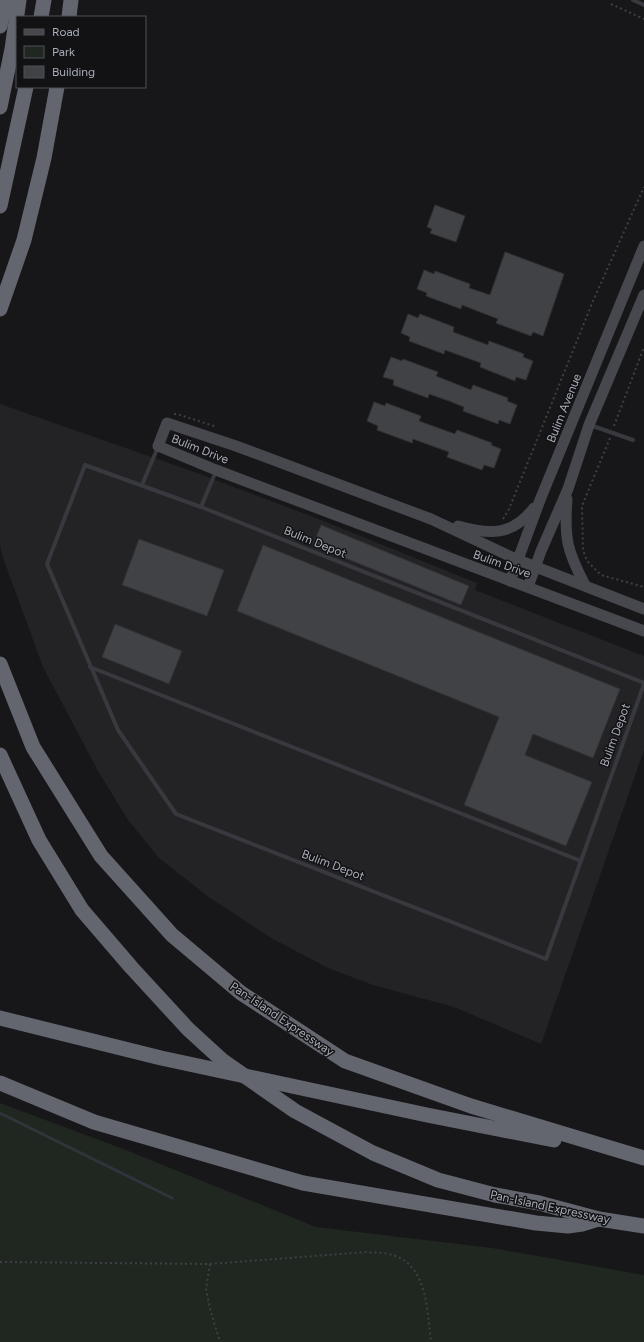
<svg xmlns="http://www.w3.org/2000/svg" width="644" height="1342" font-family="Figtree,sans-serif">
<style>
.built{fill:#232326}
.green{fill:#1f2720}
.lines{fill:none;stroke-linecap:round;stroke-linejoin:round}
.stream{stroke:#2d353d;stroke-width:3}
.building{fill:#414246;stroke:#313135}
.path{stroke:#3e4045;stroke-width:2;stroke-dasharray:2 3;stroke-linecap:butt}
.lane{stroke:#38393e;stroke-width:4}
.secondary{stroke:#46484e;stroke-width:11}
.highway{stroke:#64666f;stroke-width:15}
.labels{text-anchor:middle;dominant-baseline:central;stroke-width:3;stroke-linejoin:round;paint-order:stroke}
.street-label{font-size:12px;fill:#a9adb9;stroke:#121214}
</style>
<rect width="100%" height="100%" fill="#171719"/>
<polygon class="built" points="0,404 197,473 316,518 477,583 475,590 644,656 644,750 541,1044 454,1007 373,985 328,968 273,939 210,898 159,858 128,820 98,771 43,667 2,555 0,545"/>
<polygon class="green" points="0,1103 126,1150 316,1227 492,1248 644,1275 644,1342 0,1342"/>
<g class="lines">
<polyline class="stream" points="0,1113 172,1198"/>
</g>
<g class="building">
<polygon points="435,205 465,216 456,242 430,233 432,229 427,227"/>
<polygon points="505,252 564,274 543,336 533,332 531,336 496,323 498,319 462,305 461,309 426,296 427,293 417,289 424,270 434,274 435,271 470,284 469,288 490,295"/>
<polygon points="408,314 418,318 420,314 454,327 453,332 488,345 489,341 524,354 523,357 533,361 526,380 516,377 515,381 480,367 481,363 445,350 444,354 409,341 410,337 401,333"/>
<polygon points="391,357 402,361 403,359 438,372 436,376 471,390 473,385 508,398 507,401 517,405 510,424 499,420 498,424 463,411 464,407 449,401 429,394 428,398 393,385 394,380 383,377"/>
<polygon points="374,402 385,406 386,403 421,416 419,421 455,434 457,430 492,443 491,445 501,449 494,468 484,465 482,470 447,457 449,452 413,439 412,443 377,430 378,426 367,421"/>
<polygon points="321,525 469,586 461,605 313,545"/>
<polygon points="139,539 224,570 207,616 122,585"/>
<polygon points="263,545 620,689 593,758 533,734 525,755 592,782 566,846 464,805 499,717 237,611"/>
<polygon points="115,624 182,651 169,684 102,657"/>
</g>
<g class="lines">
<g class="path">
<polyline points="611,4 644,19"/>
<polyline points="174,414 177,414 214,426"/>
<polyline points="614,426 644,347"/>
<polyline points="610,438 582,506 583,550 587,561 601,575 644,587"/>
<polyline points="503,519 509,509 593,301 644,187"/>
<path d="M0,1262L210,1264L367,1252C374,1253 381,1252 388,1254C428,1261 427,1311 431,1342"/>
<polyline points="210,1264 206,1289 210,1309 220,1342"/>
</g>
<g class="lane">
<polyline points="633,0 644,5"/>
<polyline points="590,425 633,440"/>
<polyline points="142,485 158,447"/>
<polyline points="201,507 216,471"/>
<polyline points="90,667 581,861"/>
<polyline points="644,683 201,507 85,465 47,564 118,730 176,814 546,959 644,684"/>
</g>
<g class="secondary">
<path d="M567,499C564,538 567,551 585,585"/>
<path d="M458,526C490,535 512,536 534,508"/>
<polyline points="510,581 540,500 644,246"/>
<polyline points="528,587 541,551 568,489 589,425 644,295"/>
<polyline points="644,609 518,560 431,519 236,446 167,423 158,446 216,470 644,631"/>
</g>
<g class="highway">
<polyline points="41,17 44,0"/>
<polyline points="69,17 71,0"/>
<polyline points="0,26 5,0"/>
<polyline points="0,107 12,49 19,0"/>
<polyline points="0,206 26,87"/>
<polyline points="0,309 24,240 44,158 57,87"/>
<polyline points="0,664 33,747 101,856 172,935 241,993 345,1061 471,1106 644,1158"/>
<polyline points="0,755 39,840 82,910 131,967 188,1029 223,1061 295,1111 373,1153 438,1180 495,1195 539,1203 599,1219 644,1226"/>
<polyline points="0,1018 161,1058 427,1115 554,1140"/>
<polyline points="0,1083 94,1122 303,1183 536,1223 568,1226 582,1224 598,1219"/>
</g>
</g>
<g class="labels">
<g class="street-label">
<text transform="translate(564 408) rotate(-68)">Bulim Avenue</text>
<text transform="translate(200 449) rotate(22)">Bulim Drive</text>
<text transform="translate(315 542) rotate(22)">Bulim Depot</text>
<text transform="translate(502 564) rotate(20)">Bulim Drive</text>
<text transform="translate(615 735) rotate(-70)">Bulim Depot</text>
<text transform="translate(333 865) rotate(21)">Bulim Depot</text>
<text transform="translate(282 1019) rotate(34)">Pan-Island Expressway</text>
<text transform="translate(550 1207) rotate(12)">Pan-Island Expressway</text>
</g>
</g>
<rect x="16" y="16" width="130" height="72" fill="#121214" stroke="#4e5056"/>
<rect x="24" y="29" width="20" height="6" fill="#46484e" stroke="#4e5056"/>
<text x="52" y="36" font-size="12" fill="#a9adb9">Road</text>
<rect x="24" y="46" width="20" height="12" fill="#1f2720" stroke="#4e5056"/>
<text x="52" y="56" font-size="12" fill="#a9adb9">Park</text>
<rect x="24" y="66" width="20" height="12" fill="#414246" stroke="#4e5056"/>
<text x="52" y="76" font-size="12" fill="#a9adb9">Building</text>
</svg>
